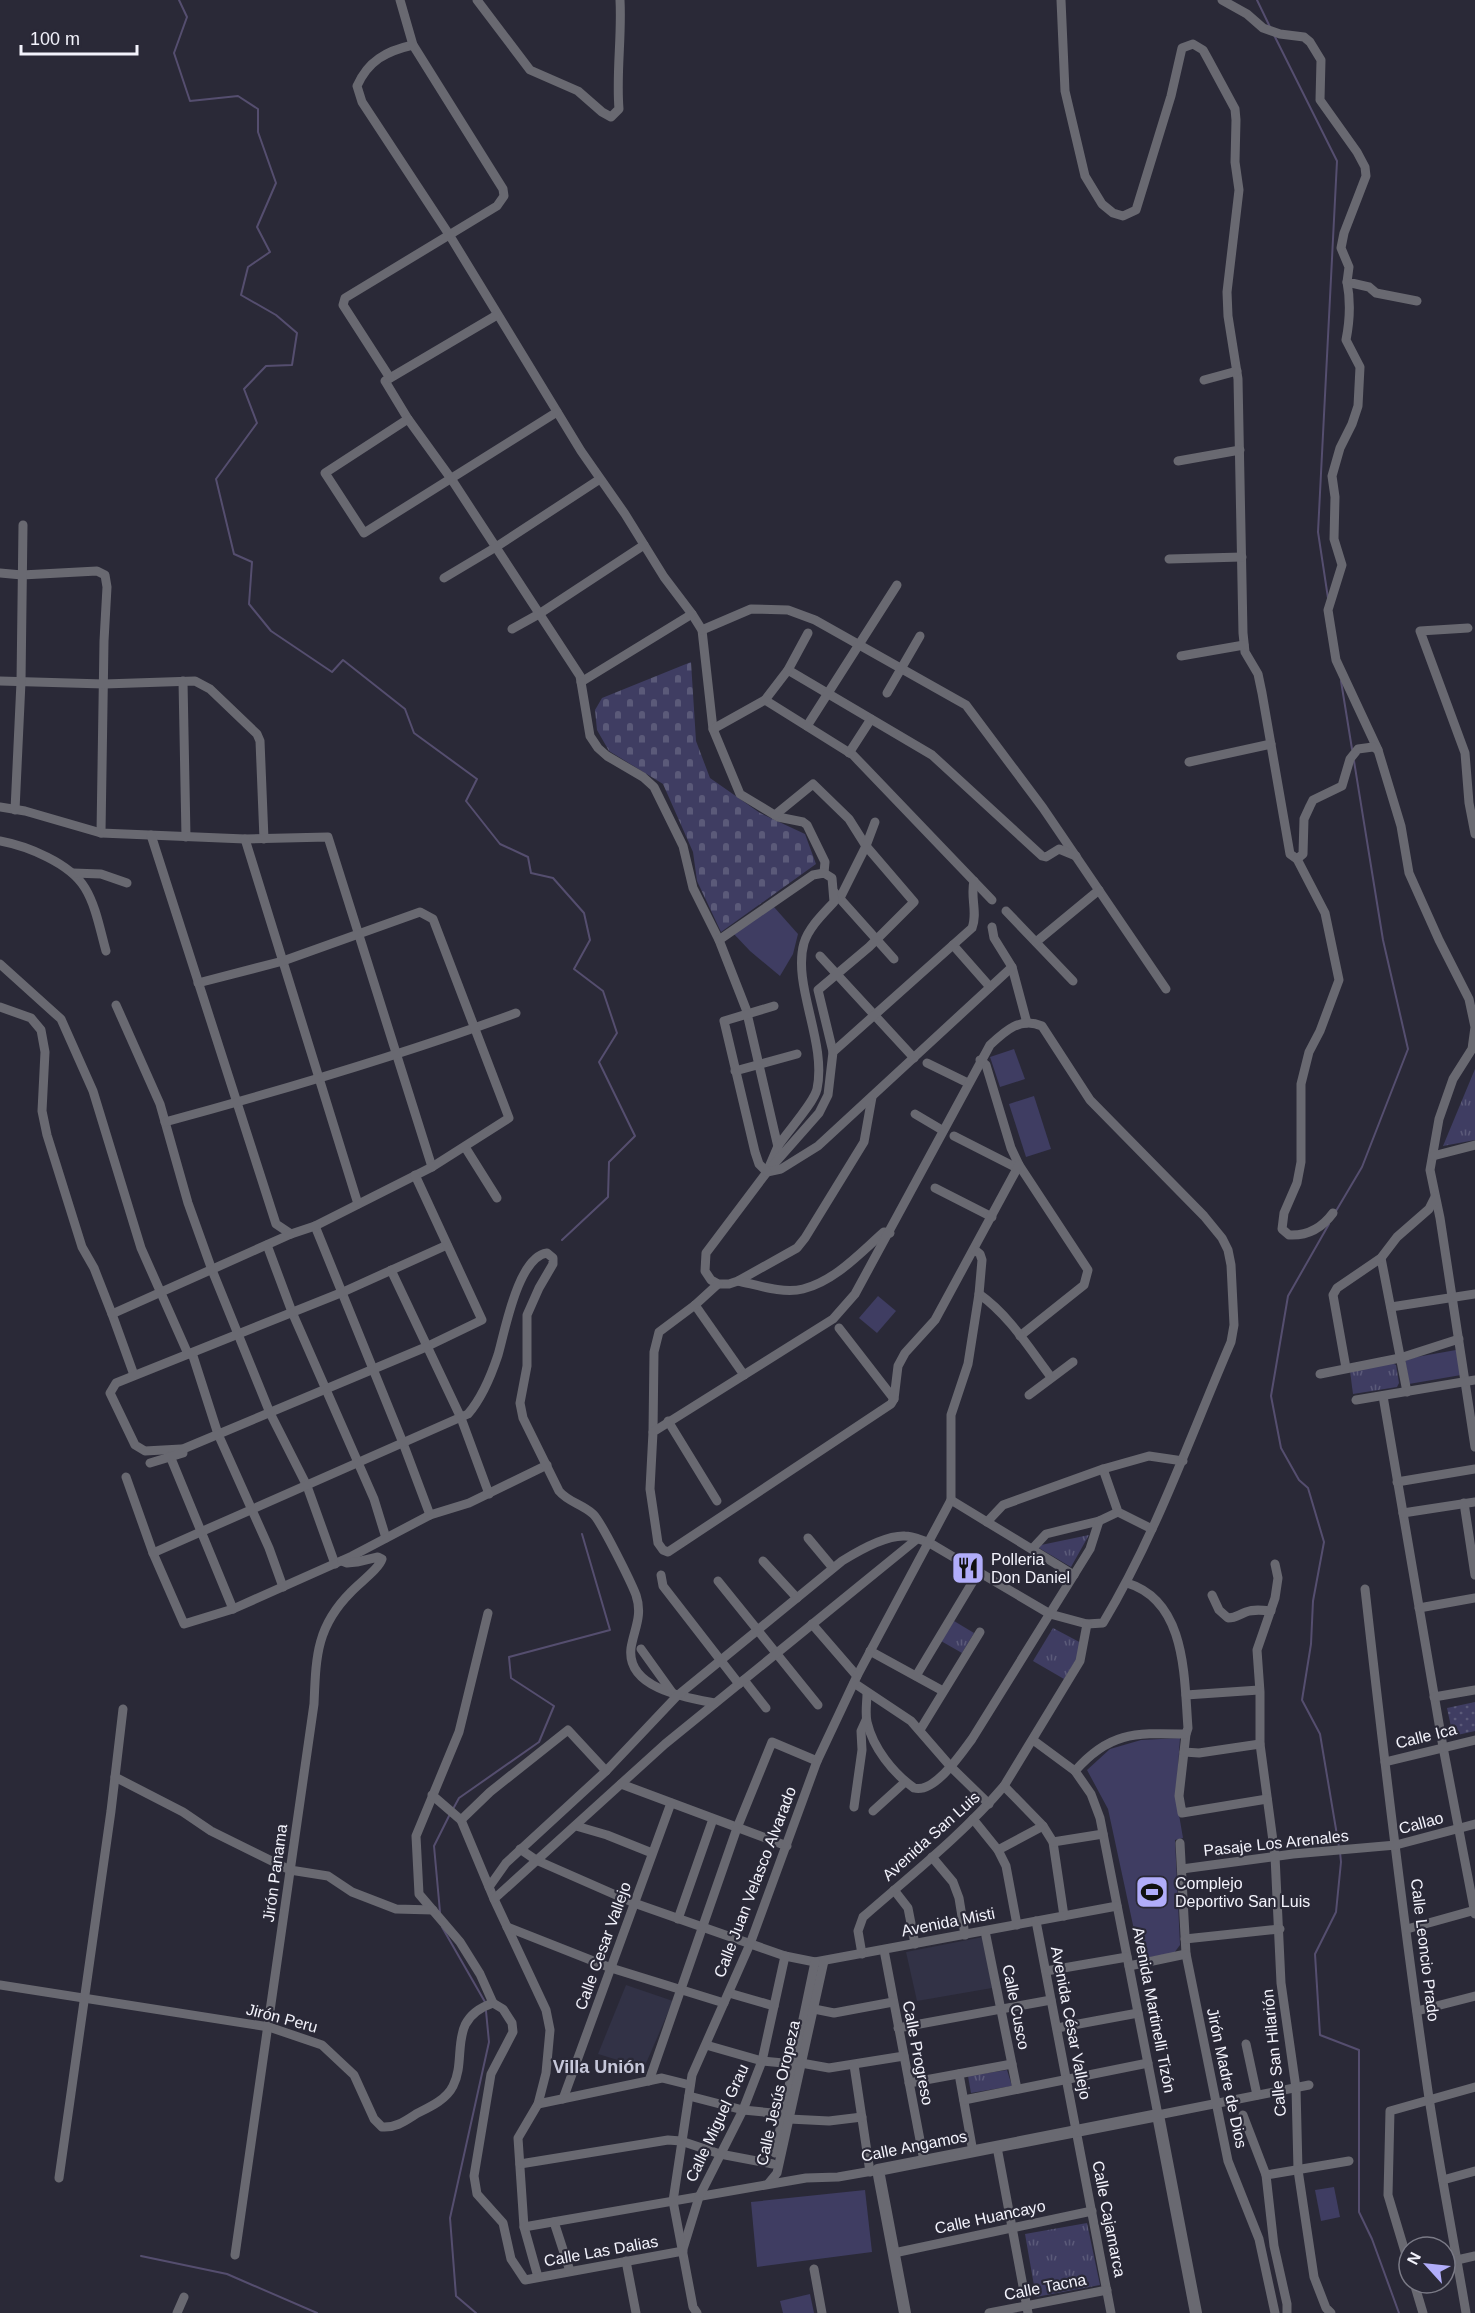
<svg xmlns="http://www.w3.org/2000/svg" width="1475" height="2313" font-family="Arial,sans-serif">
<style>
.built{fill:#323246}
.grass{fill:url(#grass-dots)}
.cemetery{fill:url(#cemetery-stones)}
.park{fill:url(#park-tufts)}
.pitch{fill:#3f3d62}
.lines{fill:none;stroke-linecap:round;stroke-linejoin:round}
.stream{stroke:#554e6f;stroke-width:2}
.minor{stroke:#696971;stroke-width:9}
.tertiary{stroke:#696971;stroke-width:12}
.labels{text-anchor:middle;dominant-baseline:central;stroke-width:4.5;stroke-linejoin:round;paint-order:stroke}
.poi-label{font-size:16px;fill:#f3f3fc;stroke:#2a2937;text-anchor:start}
.street-label{font-size:16px;fill:#f3f3fc;stroke:#2a2937}
.neighbourhood-label{font-size:18px;font-weight:bold;fill:#c6c7d9;stroke:#2a2937}
</style>
<defs>
<pattern id="grass-dots" width="8" height="8" patternUnits="userSpaceOnUse" patternTransform="scale(1.5)"><rect width="8" height="8" fill="#3f3d62"/><path d="M2 2h.1M6 6h.1" fill="none" stroke="#5b5a79" stroke-width="1.8" stroke-linecap="round"/></pattern>
<pattern id="cemetery-stones" width="16" height="16" patternUnits="userSpaceOnUse" patternTransform="scale(1.5)"><rect width="16" height="16" fill="#3f3d62"/><path d="M2 7V4a2 2 0 0 1 4 0v3zM10 15v-3a2 2 0 0 1 4 0v3z" fill="#5b5a79"/></pattern>
<pattern id="park-tufts" width="24" height="20" patternUnits="userSpaceOnUse" patternTransform="scale(1.5)"><rect width="24" height="20" fill="#3f3d62"/><path d="M3 7l-1-3M5 7V3M7 7l1-3M15 17l-1-3M17 17v-4M19 17l1-3" fill="none" stroke="#5b5a79"/></pattern>
</defs>
<rect width="100%" height="100%" fill="#2a2937"/>
<g class="built">
<polygon points="983,1937 992,1988 917,2001 906,1952"/>
<polygon points="626,1985 673,2001 644,2068 598,2054"/>
</g>
<polygon class="grass" points="1475,1702 1475,1731 1453,1736 1447,1708"/>
<polygon class="cemetery" points="691,662 696,741 710,778 760,813 805,834 816,864 721,932 697,881 693,852 663,784 609,751 597,730 595,710 602,698"/>
<g class="park">
<polygon points="1475,1069 1475,1140 1443,1146"/>
<polygon points="1392,1363 1396,1365 1399,1383 1397,1387 1353,1394 1350,1371"/>
<polygon points="1089,1535 1071,1567 1039,1548 1041,1545"/>
<polygon points="954,1621 974,1633 962,1653 941,1641"/>
<polygon points="1053,1628 1085,1645 1064,1679 1033,1661"/>
<polygon points="1007,2070 1012,2086 971,2093 968,2076"/>
<polygon points="1087,2223 1100,2285 1036,2297 1025,2234"/>
</g>
<g class="pitch">
<polygon points="774,907 798,934 793,954 780,976 750,951 733,933"/>
<polygon points="1014,1049 1025,1079 1000,1087 990,1057"/>
<polygon points="1034,1096 1051,1149 1026,1157 1009,1104"/>
<polygon points="878,1296 896,1311 877,1333 859,1318"/>
<polygon points="1456,1350 1461,1375 1409,1384 1405,1359"/>
<polygon points="1180,1738 1176,1797 1183,1838 1175,1840 1180,1945 1174,1953 1145,1958 1139,1953 1108,1809 1087,1770 1110,1749 1141,1740"/>
<polygon points="1334,2187 1340,2217 1321,2221 1315,2190"/>
<polygon points="865,2190 872,2252 757,2267 751,2202"/>
<polygon points="810,2294 814,2313 783,2313 780,2301"/>
</g>
<g class="lines">
<g class="stream">
<polyline points="179,0 187,17 174,53 190,101 238,96 258,109 258,132 276,183 257,227 270,252 248,267 241,295 276,315 297,333 292,365 266,366 244,389 257,423 216,479 234,554 252,562 249,604 271,631 332,672 343,660 405,709 414,733 477,779 466,801 500,844 528,857 531,873 553,878 584,913 590,940 574,969 603,991 617,1033 599,1062 635,1136 609,1162 608,1197 562,1240"/>
<polyline points="1257,0 1270,27"/>
<polyline points="1274,35 1337,161 1318,532 1328,598"/>
<polyline points="1341,681 1352,749"/>
<polyline points="1336,1211 1362,1167 1408,1049 1383,940 1354,761"/>
<polyline points="1329,1224 1288,1296 1271,1396 1281,1448 1299,1480 1308,1488 1324,1542 1313,1601 1311,1644 1302,1700 1320,1734 1339,1847"/>
<polyline points="453,1809 459,1798 539,1742 554,1706 511,1678 509,1657 610,1630 582,1534"/>
<polyline points="1340,1852 1341,1862 1336,1912 1315,1954 1320,2035 1359,2050 1359,2212 1372,2239 1399,2313"/>
<polyline points="440,1912 434,1846 450,1814"/>
<polyline points="442,1927 485,2002"/>
<polyline points="141,2256 227,2274 317,2313"/>
<polyline points="476,2313 456,2296 450,2218 489,2042 486,2011"/>
</g>
<g class="minor">
<path d="M477,0L530,70L578,91L602,112L611,117L619,109C616,73 622,37 620,0"/>
<path d="M1061,0L1065,91L1085,176L1102,204L1113,213L1123,216L1136,210L1171,96L1182,48L1193,44L1203,50L1208,59L1235,109L1236,120L1235,162L1239,190L1227,292L1228,316L1238,379L1243,633L1245,652L1258,674L1262,693L1290,854L1297,859L1325,913L1339,980L1320,1031L1309,1052L1301,1084V1162L1297,1183L1284,1213L1282,1229L1289,1235C1308,1236 1322,1228 1333,1213"/>
<polyline points="1222,0 1247,14 1263,28 1280,34 1304,37 1310,42 1321,60 1320,100 1357,152 1365,167 1366,176 1344,233 1341,248 1349,267 1347,282 1369,287 1376,293 1417,301"/>
<path d="M413,45C386,51 368,61 357,86L362,102L450,236L581,451L625,514L664,577L692,614L702,630L713,729L740,794L778,817L803,822L807,825L825,862L824,873"/>
<path d="M1347,282C1351,303 1350,320 1346,340L1360,367L1358,406L1352,424L1340,448L1332,476L1335,497L1334,539L1342,565L1328,610L1336,660L1378,750"/>
<polyline points="497,315 385,381 408,419 452,480 580,676 590,736 598,748 607,756 643,777 654,787 683,846 693,888 719,940 746,1009 778,1147"/>
<polyline points="390,378 343,305 345,298 497,206 504,196 503,189 413,45 400,0"/>
<polyline points="1204,380 1237,371"/>
<polyline points="408,419 325,473 364,533 557,412"/>
<polyline points="1178,461 1240,450"/>
<polyline points="1169,559 1242,557"/>
<polyline points="0,573 22,575 97,571 105,575 107,587 104,641 101,833"/>
<polyline points="444,578 496,547 600,479"/>
<polyline points="1468,628 1420,631 1465,753 1469,803 1475,834"/>
<polyline points="512,629 539,614 644,545"/>
<polyline points="702,630 751,609 788,610 815,620 966,705 1043,808 1166,989"/>
<polyline points="1181,656 1244,645"/>
<polyline points="788,670 932,755 1042,856 1046,857 1059,849 1076,856"/>
<polyline points="0,681 104,684 195,681 210,689 257,734 260,741 264,839"/>
<polyline points="183,681 186,837"/>
<polyline points="581,682 692,614"/>
<polyline points="887,693 920,636"/>
<polyline points="765,700 853,755 992,900"/>
<polyline points="807,726 897,585"/>
<polyline points="713,729 765,700 788,670 808,633"/>
<polyline points="849,753 871,719"/>
<polyline points="1189,762 1271,744"/>
<polyline points="0,807 25,811 101,833 245,839 328,837 432,1167"/>
<polyline points="15,810 21,682 23,525"/>
<polyline points="775,815 813,784 849,819 866,846 914,902 869,947 818,990 833,1052"/>
<polyline points="151,835 276,1224 291,1234"/>
<polyline points="245,839 358,1204"/>
<path d="M0,841C27,846 70,863 85,888C96,906 100,930 106,951"/>
<polyline points="1297,859 1303,854 1304,819 1310,806 1313,800 1342,786 1350,759 1358,749 1373,747 1378,750 1401,826 1409,873 1439,940 1469,999 1475,1027 1472,1049 1453,1079 1439,1119 1430,1170 1440,1218 1475,1447"/>
<polyline points="73,873 101,874 127,883"/>
<polyline points="834,892 894,959"/>
<polyline points="840,898 866,846 875,822"/>
<polyline points="1006,911 1073,981"/>
<polyline points="992,927 994,938 1012,967 1027,1023"/>
<path d="M719,940L813,875L824,873L832,878L834,902C823,914 809,927 804,943C792,985 827,1042 817,1089C814,1103 787,1132 778,1146C775,1153 772,1160 769,1167"/>
<polyline points="1036,942 1099,890"/>
<polyline points="953,945 990,987"/>
<polyline points="820,956 914,1058"/>
<polyline points="0,964 61,1019 93,1091 141,1248 188,1354"/>
<polyline points="116,1005 160,1104 188,1203 212,1270 270,1413 307,1486 335,1564"/>
<polyline points="0,1007 31,1018 41,1030 45,1052 42,1111 47,1135 82,1247 94,1268 112,1314 134,1375"/>
<polyline points="980,1060 986,1065 1011,1148 1019,1165 1088,1270 1084,1285 1020,1336"/>
<polyline points="927,1063 968,1083"/>
<polyline points="735,1071 797,1054"/>
<path d="M872,1097L864,1142L805,1238L797,1248L738,1281L729,1284H718L711,1280L705,1271L706,1253L767,1172L819,1113L828,1095L833,1052L972,928C978,913 970,897 974,881"/>
<polyline points="915,1114 942,1130"/>
<path d="M165,1122C283,1090 402,1055 516,1013"/>
<polyline points="954,1136 1017,1168"/>
<polyline points="465,1147 497,1198"/>
<polyline points="1433,1156 1475,1145"/>
<polyline points="767,1172 781,1169 818,1146 1012,967"/>
<polyline points="767,1172 759,1164 755,1152 724,1021 774,1006"/>
<polyline points="935,1188 992,1217"/>
<polyline points="315,1226 403,1443 430,1515"/>
<polyline points="267,1245 292,1312 374,1499 386,1538"/>
<polyline points="1381,1258 1407,1392"/>
<polyline points="391,1270 461,1418 489,1494"/>
<path d="M738,1281C757,1285 783,1294 803,1289C835,1281 860,1253 884,1232L890,1233"/>
<path d="M979,1294C1009,1315 1029,1348 1051,1377"/>
<polyline points="695,1305 744,1375"/>
<polyline points="1391,1307 1475,1294"/>
<polyline points="112,1314 291,1234 315,1226 432,1167 509,1118 433,919 420,912 283,961 198,983"/>
<polyline points="839,1328 894,1399"/>
<polyline points="192,1353 218,1434 269,1548 283,1587"/>
<polyline points="1346,1368 1333,1295 1337,1288 1381,1258 1397,1237 1429,1209 1435,1197"/>
<polyline points="1320,1374 1400,1358 1459,1339"/>
<polyline points="1029,1395 1073,1362"/>
<polyline points="1383,1396 1443,1747 1475,1914"/>
<polyline points="1356,1400 1475,1380"/>
<polyline points="668,1421 717,1501"/>
<polyline points="653,1432 654,1352 659,1332 695,1305 718,1284"/>
<polyline points="181,1449 145,1451 135,1445 110,1393 116,1383 343,1292 447,1245"/>
<polyline points="170,1456 233,1609"/>
<polyline points="150,1463 183,1453 183,1449 426,1347 482,1320 415,1175"/>
<polyline points="1103,1469 1118,1512 1152,1529"/>
<polyline points="126,1477 153,1553 184,1624 233,1609 352,1556 430,1515 469,1503 547,1465"/>
<polyline points="1397,1482 1475,1469"/>
<polyline points="951,1500 1074,1575"/>
<polyline points="1464,1503 1475,1575"/>
<polyline points="1403,1513 1475,1502"/>
<polyline points="987,1522 1003,1505 1103,1469 1149,1456 1183,1461"/>
<polyline points="808,1538 833,1568"/>
<polyline points="1032,1549 1046,1534 1099,1521 1118,1512"/>
<path d="M153,1553L468,1414C482,1398 491,1376 498,1355C505,1331 518,1257 547,1253L553,1258V1264L539,1288L527,1315V1366L520,1403L523,1418L559,1491C568,1502 582,1504 593,1514C601,1521 631,1582 636,1595C643,1616 634,1629 631,1648C626,1689 688,1698 715,1703"/>
<polyline points="763,1561 797,1598"/>
<polyline points="1275,1564 1278,1578 1275,1598 1257,1650 1260,1692 1260,1744 1275,1856 1281,1983 1296,2088 1298,2170 1314,2277 1326,2308 1331,2313"/>
<polyline points="661,1575 663,1586 739,1684"/>
<polyline points="718,1581 818,1705"/>
<path d="M1127,1583C1187,1601 1184,1678 1188,1728L1186,1734L1179,1796L1182,1813L1267,1799"/>
<path d="M1365,1589C1384,1759 1404,1929 1429,2098C1440,2170 1454,2241 1466,2313"/>
<path d="M1212,1595L1219,1610L1228,1618C1236,1618 1238,1615 1246,1612C1254,1609 1262,1610 1271,1611"/>
<polyline points="1419,1608 1475,1598"/>
<polyline points="488,1613 459,1732 416,1836 419,1894 460,1942 480,1974 493,2003"/>
<polyline points="812,1624 857,1676"/>
<polyline points="641,1649 674,1695"/>
<polyline points="870,1651 943,1691"/>
<polyline points="916,1676 978,1573"/>
<polyline points="744,1680 766,1708"/>
<polyline points="854,1683 911,1721 951,1767 989,1804"/>
<path d="M867,1693C867,1702 865,1713 867,1722C873,1748 893,1773 914,1788C934,1794 961,1754 972,1739L1090,1549L1099,1521"/>
<polyline points="1186,1695 1259,1690"/>
<polyline points="1434,1697 1475,1690"/>
<polyline points="920,1730 980,1632"/>
<polyline points="1033,1740 1075,1771 1091,1794 1100,1818 1158,2115 1309,2085"/>
<polyline points="1184,1752 1199,1753 1260,1744"/>
<polyline points="1385,1762 1475,1740"/>
<path d="M1075,1771C1110,1731 1136,1733 1186,1734"/>
<polyline points="115,1777 183,1812 211,1831 290,1870 328,1876 352,1892 396,1909 433,1910"/>
<polyline points="621,1784 787,1846"/>
<polyline points="1004,1786 1043,1826 1053,1842 1064,1916"/>
<polyline points="432,1795 461,1820 494,1899 546,2010 550,2030 546,2073 538,2104 518,2138 524,2227 538,2277"/>
<polyline points="854,1807 862,1750 861,1731 866,1720"/>
<polyline points="873,1811 905,1782"/>
<polyline points="973,1819 998,1850 1006,1866 1017,1925"/>
<polyline points="461,1820 490,1792 568,1730 606,1771"/>
<polyline points="576,1826 607,1835 652,1853"/>
<polyline points="1053,1842 1103,1834"/>
<polyline points="1180,1843 1186,1954 1228,2161 1259,2239 1275,2313"/>
<polyline points="520,1849 536,1860 634,1903 785,1956 815,1962 1117,1906"/>
<polyline points="998,1850 1043,1826"/>
<polyline points="932,1857 953,1882 959,1898 965,1935"/>
<polyline points="1182,1869 1293,1854 1396,1845 1475,1824"/>
<path d="M489,1887L506,1863L606,1771L677,1696L842,1561C858,1551 886,1535 905,1536C912,1536 921,1540 928,1542L1050,1614L1087,1624L1103,1623C1156,1535 1190,1437 1231,1342L1234,1325L1231,1265L1228,1250L1222,1238L1204,1216L1090,1100L1042,1026C1020,1017 1006,1030 990,1045L855,1294L833,1319L653,1432L650,1489L658,1543L663,1550L668,1552L891,1404L894,1399L898,1366L905,1353L935,1320L1019,1165"/>
<polyline points="894,1890 908,1908 915,1944"/>
<polyline points="494,1899 665,1744 917,1539"/>
<polyline points="678,1919 713,1819"/>
<polyline points="1036,1921 1111,2313"/>
<polyline points="507,1927 611,1968 724,2003"/>
<polyline points="1407,1929 1475,1910"/>
<polyline points="985,1931 1017,2089"/>
<polyline points="1185,1939 1280,1929"/>
<polyline points="884,1950 924,2161"/>
<path d="M862,1954L858,1931L863,1917C911,1875 963,1834 1004,1786L1080,1661L1087,1624"/>
<polyline points="1129,1966 1186,1954"/>
<polyline points="1046,1971 1127,1957"/>
<path d="M0,1985L269,2027L322,2045L354,2075L374,2119L382,2127C396,2128 405,2121 416,2114C430,2107 446,2100 453,2086C468,2057 446,2019 493,2003L503,2009L512,2023L513,2032L491,2074L474,2176L477,2194L503,2223L511,2259L525,2280L683,2251"/>
<polyline points="729,1993 774,2006"/>
<polyline points="814,2009 834,2013 893,2002"/>
<polyline points="1417,2011 1475,1996"/>
<polyline points="898,2028 1051,2000"/>
<polyline points="1057,2028 1138,2013"/>
<polyline points="1246,2044 1257,2095"/>
<polyline points="706,2045 762,2061 794,2064"/>
<polyline points="801,2063 829,2068 904,2056"/>
<polyline points="854,2065 870,2172"/>
<polyline points="959,2074 973,2152"/>
<polyline points="649,2081 737,1828 772,1742 817,1761"/>
<polyline points="909,2083 1012,2064"/>
<polyline points="689,2096 743,2110 783,2114"/>
<polyline points="563,2099 671,1803"/>
<polyline points="964,2100 1148,2063"/>
<polyline points="538,2104 662,2078 690,2085"/>
<polyline points="1243,2115 1266,2175 1274,2246 1287,2304 1287,2313"/>
<polyline points="789,2119 829,2121 862,2117"/>
<polyline points="997,2147 1028,2313"/>
<polyline points="775,2153 815,1962"/>
<polyline points="520,2164 668,2140 681,2141 720,2154 773,2164"/>
<polyline points="1266,2175 1349,2161"/>
<polyline points="59,2178 111,1811 123,1709"/>
<polyline points="1443,2180 1475,2171"/>
<polyline points="768,2184 777,2173 824,1961"/>
<polyline points="554,2222 570,2271"/>
<polyline points="524,2227 806,2178 838,2177 878,2170"/>
<polyline points="683,2249 699,2197 743,2110 762,2061 785,1956"/>
<polyline points="894,2253 1092,2211"/>
<path d="M235,2255L314,1704C316,1657 316,1627 351,1592C359,1583 379,1569 382,1559L378,1557L357,1562L347,1563L342,1561"/>
<polyline points="1457,2260 1475,2256"/>
<polyline points="626,2261 636,2313"/>
<polyline points="1409,2265 1388,2195 1390,2111 1475,2087"/>
<polyline points="814,2269 822,2313"/>
<polyline points="1414,2283 1423,2313"/>
<polyline points="177,2313 184,2297"/>
<polyline points="697,2313 693,2307 673,2201 692,2075 750,1944 817,1761 857,1676 951,1500 951,1415 968,1364 979,1294 982,1260 980,1254 975,1250"/>
<polyline points="989,2313 1107,2290"/>
</g>
<polyline class="tertiary" points="905,2313 878,2170 1158,2115 1196,2313"/>
</g>
<defs>
<g id="restaurant-square" transform="scale(1.725)"><rect x="-9" y="-9" width="18" height="18" rx="4" fill="#b1adfa" stroke="#2a2937"/><path d="M-5-6h1v4h1v-4h1v4h1v-4h1v5L-1.5 .5V6h-2V.5L-5-1ZM5-6V6H3V1.5H1.5Q1.5-4 5-6Z" fill="#111"/></g>
<g id="stadium-square" transform="scale(1.725)"><rect x="-9" y="-9" width="18" height="18" rx="4" fill="#b1adfa" stroke="#2a2937"/><path d="M0-5a6.5 5 0 1 0 0 10a6.5 5 0 1 0 0-10ZM-3.5-1.8h7v3.6h-7Z" fill="#111"/></g>
</defs>
<g fill-rule="evenodd">
<use href="#restaurant-square" x="968" y="1568"/>
<use href="#stadium-square" x="1152" y="1892"/>
</g>
<g class="labels">
<g class="poi-label">
<text x="991" y="1559">Polleria<tspan x="991" dy="18">Don Daniel</tspan></text>
<text x="1175" y="1883">Complejo<tspan x="1175" dy="18">Deportivo San Luis</tspan></text>
</g>
<g class="street-label">
<text transform="translate(1426 1736) rotate(-14)">Calle Ica</text>
<text transform="translate(1421 1823) rotate(-15)">Callao</text>
<text transform="translate(931 1836) rotate(-42)">Avenida San Luis</text>
<text transform="translate(1276 1843) rotate(-6)">Pasaje Los Arenales</text>
<text transform="translate(275 1873) rotate(-82)">Jirón Panama</text>
<text transform="translate(755 1882) rotate(-69)">Calle Juan Velasco Alvarado</text>
<text transform="translate(948 1922) rotate(-11)">Avenida Misti</text>
<text transform="translate(603 1946) rotate(-70)">Calle Cesar Vallejo</text>
<text transform="translate(1425 1950) rotate(83)">Calle Leoncio Prado</text>
<text transform="translate(1016 2007) rotate(79)">Calle Cusco</text>
<text transform="translate(1154 2010) rotate(79)">Avenida Martinelli Tizón</text>
<text transform="translate(282 2018) rotate(15)">Jirón Peru</text>
<text transform="translate(1071 2023) rotate(79)">Avenida César Vallejo</text>
<text transform="translate(918 2053) rotate(79)">Calle Progreso</text>
<text transform="translate(1274 2053) rotate(-96)">Calle San Hilarión</text>
<text transform="translate(1227 2078) rotate(78)">Jirón Madre de Dios</text>
<text transform="translate(778 2093) rotate(-77)">Calle Jesús Oropeza</text>
<text transform="translate(717 2123) rotate(-65)">Calle Miguel Grau</text>
<text transform="translate(914 2146) rotate(-11)">Calle Angamos</text>
<text transform="translate(990 2217) rotate(-12)">Calle Huancayo</text>
<text transform="translate(1109 2219) rotate(79)">Calle Cajamarca</text>
<text transform="translate(601 2251) rotate(-10)">Calle Las Dalias</text>
<text transform="translate(1045 2287) rotate(-11)">Calle Tacna</text>
</g>
<g class="neighbourhood-label">
<text x="599" y="2067">Villa Unión</text>
</g>
</g>
<g transform="translate(1427 2265) rotate(297)"><circle r="28" fill="#2a2937" stroke="#7a7a86" stroke-width="1.5"/>
<path d="M0-4.5L10 22L0 15L-10 22Z" fill="#b1adfa"/>
<text y="-9" font-size="16" font-weight="bold" text-anchor="middle" fill="#f3f3fc">N</text>
</g>
<path d="M21 45v9h116v-9" fill="none" stroke="#f3f3fc" stroke-width="3"/>
<text x="30" y="45" font-size="18" fill="#f3f3fc" stroke="#2a2937" stroke-width="4.5" paint-order="stroke">100 m</text>
</svg>
